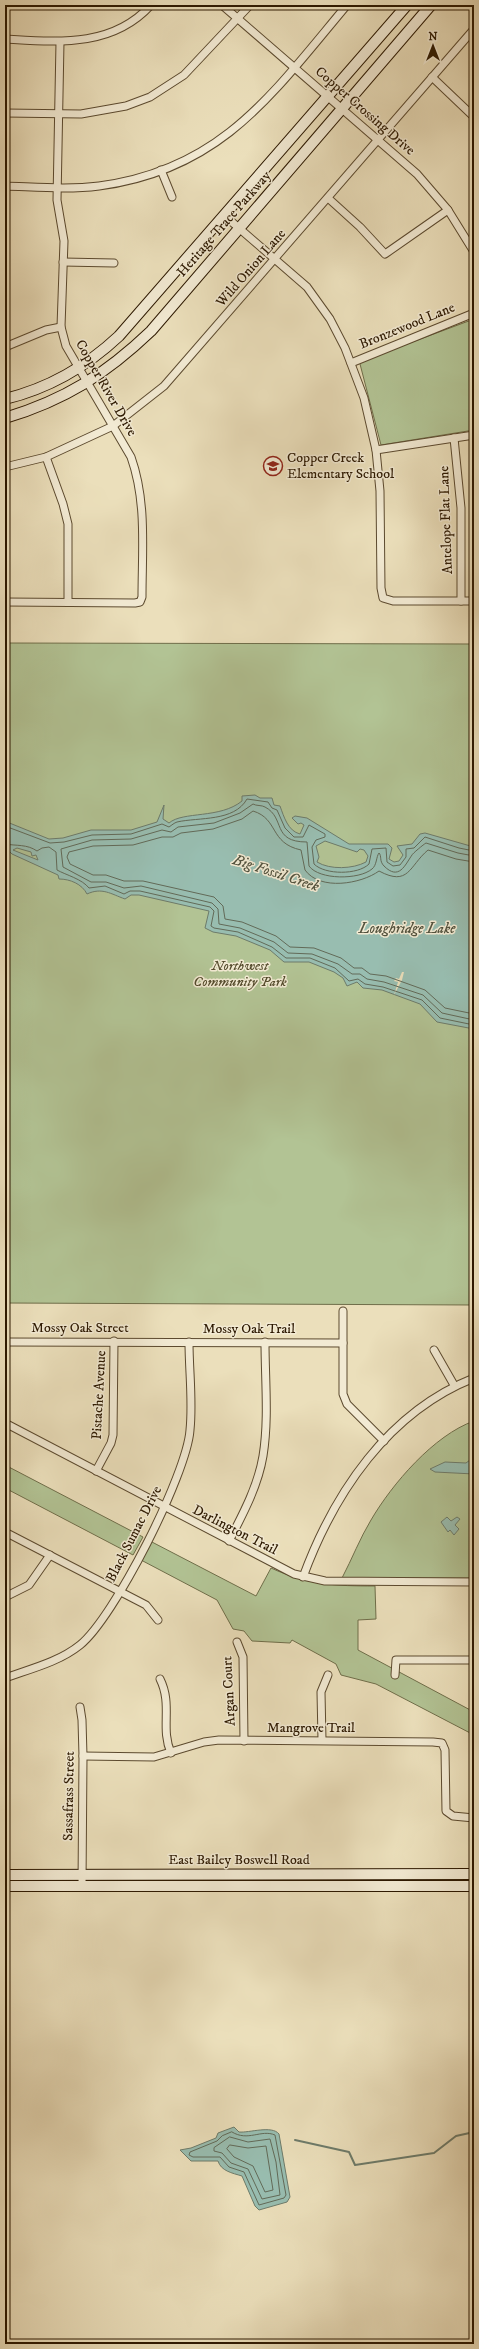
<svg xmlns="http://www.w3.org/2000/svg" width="479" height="2349" font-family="'IM FELL DW Pica',serif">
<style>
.green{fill:#b2c394;stroke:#6f6e4a}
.water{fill:#98bdb0;stroke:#6d7b6a;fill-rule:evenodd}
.pier{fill:#ebdfbb}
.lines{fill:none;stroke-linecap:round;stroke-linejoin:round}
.shore{stroke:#626a58;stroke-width:1}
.stream{stroke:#6d7b6a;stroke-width:2}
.street-casing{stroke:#5c4a2f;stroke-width:9}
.secondary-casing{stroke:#2c1800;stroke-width:12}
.street{stroke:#f2ead3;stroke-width:7}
.secondary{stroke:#f2ead3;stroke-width:10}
.labels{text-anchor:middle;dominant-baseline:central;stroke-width:3;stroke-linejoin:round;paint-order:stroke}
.street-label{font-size:14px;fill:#2c1800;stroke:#f2ead3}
.poi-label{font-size:14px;fill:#2c1800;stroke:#f2ead3;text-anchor:start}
.park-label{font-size:14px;font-style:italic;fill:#544b2c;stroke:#f2ead3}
.water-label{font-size:15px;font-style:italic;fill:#52523e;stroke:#f2ead3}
</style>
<rect width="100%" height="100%" fill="#ebdfbb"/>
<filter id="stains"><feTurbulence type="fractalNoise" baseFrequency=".005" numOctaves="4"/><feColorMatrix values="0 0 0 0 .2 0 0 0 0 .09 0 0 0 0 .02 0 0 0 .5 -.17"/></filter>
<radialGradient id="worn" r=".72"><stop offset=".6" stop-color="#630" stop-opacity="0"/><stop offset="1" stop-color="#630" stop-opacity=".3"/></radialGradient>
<g class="green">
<polygon points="474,319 474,430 381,445 360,364 364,360"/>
<polygon points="5,643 474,644 474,1305 5,1303"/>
<path d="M474,1421V1578H342C352,1559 360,1538 371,1520C392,1484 434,1435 474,1421Z"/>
<polygon points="5,1465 143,1537 133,1555 5,1488"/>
<path d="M150,1541L256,1596L271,1568C308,1585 336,1586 375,1586L376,1619L358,1620V1650L474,1712V1735L376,1684L341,1675L336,1664L292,1640L290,1643L252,1641L244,1631L233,1629L217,1600L141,1560Z"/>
</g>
<g class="water">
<path d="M255,795L260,798H272L274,805L280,806C284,817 288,831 300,834L304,825L301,823L298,824L292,818L295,816L307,818L349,844H388L392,848L389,859L394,862L399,861L403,855L397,846L412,844L420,834L425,833L474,847V1029L437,1022L420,1004L382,990L363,988L357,982L347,986L343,978L334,972L309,962H284L270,950L236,936L213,932L205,928L209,911L139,895H131L125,899C111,894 102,887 87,894C82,884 70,879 59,879L58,875L12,854L5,847V819L7,822L49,839L63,838L91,830H131L157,822L164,805L163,819L169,823C183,811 220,819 242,801V796ZM325,841L357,852L360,849L364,850L368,856L366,862C353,869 330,870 317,862L319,857L316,846ZM17,848L31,852L32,856L36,855L38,860L13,850Z"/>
<polygon points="474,1457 474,1474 435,1472 430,1469 445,1462 466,1463"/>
<polygon points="447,1517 451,1521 457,1517 460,1519 455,1525 459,1529 454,1535 450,1530 448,1532 441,1522"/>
<path d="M234,2127L239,2132C249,2133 272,2125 279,2134L290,2197L287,2202L259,2210L255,2206L242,2176C232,2173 221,2171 218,2161H191L180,2150L191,2148L216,2138L218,2133Z"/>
</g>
<polygon class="pier" points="402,972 404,972 402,980 394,995 398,982 394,981 396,978 399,979"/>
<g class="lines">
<g class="shore">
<path d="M5,826L50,843L64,842L92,835L131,834L162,824L169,827C172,825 174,823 177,822C199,817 234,822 247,799L268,802L272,808L277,810L285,828L294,837H303L309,825L325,834V837L316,840L312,847L314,864C325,875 358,875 369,864L372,849L386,848L387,862L393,866L400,865L406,857V849L414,848L425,837L459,848L474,851"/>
<path d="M5,844C16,846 27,844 37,851L42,848L49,847L56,852L57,870C66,875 82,879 89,888L105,886L124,894L130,891H140L210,907L214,911L211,926L214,928L238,932L272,947L286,958H310L335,968L349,981L358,979L365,984L383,987L422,1000L440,1018L474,1025"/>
<path d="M474,856L458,853L426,843C424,844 412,854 412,855C405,865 399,881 384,866C379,861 382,856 379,853C376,857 377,865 372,869C359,880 319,880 309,866L307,842C271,842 286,818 265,807C262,805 256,806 253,804L240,813L214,823L178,827L171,832L162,830L131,839L92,840L61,849L63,867L91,882H106L124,888L141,886L212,903L218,909L219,924L240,928L274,942L288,953L312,954L338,964L352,974H360L367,979L384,982L423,995L442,1013L474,1020"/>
<path d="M474,862L456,859L428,850C409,866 409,887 379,871C361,884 320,891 305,870L301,850C269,843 279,819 253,811L242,819L213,829L181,833L173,837H162L133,845L93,846L69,852L67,857L70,864L93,875H106L124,881H143L214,897L223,906L225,919L242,922L276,936L290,947L314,948L341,958L354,968H362L370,974L386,976L425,990L445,1008L474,1014"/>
<path d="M232,2132C248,2142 261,2129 275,2135L286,2195L284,2198L259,2205L244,2172L229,2167L220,2157H193L189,2155L190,2152L217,2141L222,2136Z"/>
<polygon points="230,2137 248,2142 270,2139 276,2162 280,2195 262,2199 248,2169 231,2163 222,2153 214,2151 214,2148"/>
<polygon points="230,2145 248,2148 266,2146 273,2190 265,2192 253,2166 234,2157 227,2149"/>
</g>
<polyline class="stream" points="295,2140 349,2152 355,2165 434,2153 456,2136 474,2132"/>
<g class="street-casing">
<g id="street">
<polyline points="222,5 417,174 448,210 474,252"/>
<path d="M5,39C57,42 112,48 151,5"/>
<polyline points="432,77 474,117"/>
<polyline points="5,113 81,114 126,106 150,97 184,75 250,5"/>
<polyline points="161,170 172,197"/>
<path d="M5,186C36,187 68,190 99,186C222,170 273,93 347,5"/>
<polyline points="328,198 360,227 385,254 448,210"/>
<polyline points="225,216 307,287 330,319 345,348 364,398 376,450 380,491 381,588 383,598 393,601 474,601"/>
<polyline points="63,262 114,263"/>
<polyline points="5,347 46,330 61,327"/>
<polyline points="351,363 474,313"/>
<polyline points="454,438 461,508 461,601"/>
<polyline points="376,450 474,435"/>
<polyline points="46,457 63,504 68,524 68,602"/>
<polyline points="5,467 46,457 113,426 164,386 474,29"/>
<path d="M5,602L135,603L140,602L142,597C142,550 147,502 131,457L66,346L61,327L64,241L57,200L60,42"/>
<polyline points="343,1311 343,1394 347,1404 384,1441"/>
<polyline points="5,1342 343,1343"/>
<polyline points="434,1350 454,1385"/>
<polyline points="5,1423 294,1574 325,1581 474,1582"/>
<polyline points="96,1471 111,1443 113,1435 114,1341"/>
<polyline points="5,1532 146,1605 158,1620"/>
<path d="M229,1541C243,1514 258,1486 263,1456C269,1419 265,1380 265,1342"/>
<path d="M303,1577C334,1493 388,1412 474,1378"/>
<polyline points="5,1597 29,1585 50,1555"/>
<polyline points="237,1642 243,1657 244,1741"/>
<polyline points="395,1675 396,1660 474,1660"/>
<path d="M5,1678C30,1669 59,1662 80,1645C114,1618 187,1474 190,1430C193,1401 189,1371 189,1342"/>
<path d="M160,1679C173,1705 160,1728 171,1753"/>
<polyline points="80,1707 82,1720 83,1756 82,1886"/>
<polyline points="322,1740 321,1692 328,1675"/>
<polyline points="83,1756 154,1757 204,1742 219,1740 433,1742 442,1743 445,1750 446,1811 453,1816 474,1818"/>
</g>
</g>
<g class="secondary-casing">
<g id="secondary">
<path d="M5,399C50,388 86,367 119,336L407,5"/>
<path d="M5,418C65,400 106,374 151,331L431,5"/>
<polyline points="5,1875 474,1874"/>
<polyline points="5,1886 474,1886"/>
</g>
</g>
<use href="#street" class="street"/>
<use href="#secondary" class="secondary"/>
</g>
<defs>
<g id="school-ring" transform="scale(1)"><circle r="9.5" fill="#f2ead3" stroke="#8f2418" stroke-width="1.5"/><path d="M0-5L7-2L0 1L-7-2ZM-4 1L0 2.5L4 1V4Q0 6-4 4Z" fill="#8f2418"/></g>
</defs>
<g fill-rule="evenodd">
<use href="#school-ring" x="273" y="466"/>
</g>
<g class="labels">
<g class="street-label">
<text transform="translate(365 111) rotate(41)">Copper Crossing Drive</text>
<text transform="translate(224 224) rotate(-49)">Heritage Trace Parkway</text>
<text transform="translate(251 268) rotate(-49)">Wild Onion Lane</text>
<text transform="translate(407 326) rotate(-22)">Bronzewood Lane</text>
<text transform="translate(106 388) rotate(60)">Copper River Drive</text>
<text transform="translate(446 520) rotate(-92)">Antelope Flat Lane</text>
<text x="80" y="1328">Mossy Oak Street</text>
<text x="249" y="1329">Mossy Oak Trail</text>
<text transform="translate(99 1395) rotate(-87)">Pistache Avenue</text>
<text transform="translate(235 1530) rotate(27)">Darlington Trail</text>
<text transform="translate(134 1534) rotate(-63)">Black Sumac Drive</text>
<text transform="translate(229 1691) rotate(-93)">Argan Court</text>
<text x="311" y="1728">Mangrove Trail</text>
<text transform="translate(69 1796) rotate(-89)">Sassafrass Street</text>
<text x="239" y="1860">East Bailey Boswell Road</text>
</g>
<g class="poi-label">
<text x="287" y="458">Copper Creek<tspan x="287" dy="16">Elementary School</tspan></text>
</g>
<g class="park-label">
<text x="240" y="966">Northwest<tspan x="240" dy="16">Community Park</tspan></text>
</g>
<g class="water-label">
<text transform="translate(276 873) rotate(18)">Big Fossil Creek</text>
<text x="407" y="928">Loughridge Lake</text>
</g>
</g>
<rect width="479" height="2349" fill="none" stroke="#ebdfbb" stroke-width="20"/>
<rect x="6" y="6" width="467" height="2337" fill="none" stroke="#2c1800" stroke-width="2"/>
<rect x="10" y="10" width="459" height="2329" fill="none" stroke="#2c1800"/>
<g transform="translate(433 46)" stroke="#f2ead3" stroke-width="3" paint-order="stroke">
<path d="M0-3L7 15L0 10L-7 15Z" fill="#2c1800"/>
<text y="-6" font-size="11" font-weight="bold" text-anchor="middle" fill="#2c1800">N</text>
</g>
<rect width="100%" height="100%" filter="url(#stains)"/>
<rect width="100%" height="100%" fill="url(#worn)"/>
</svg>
